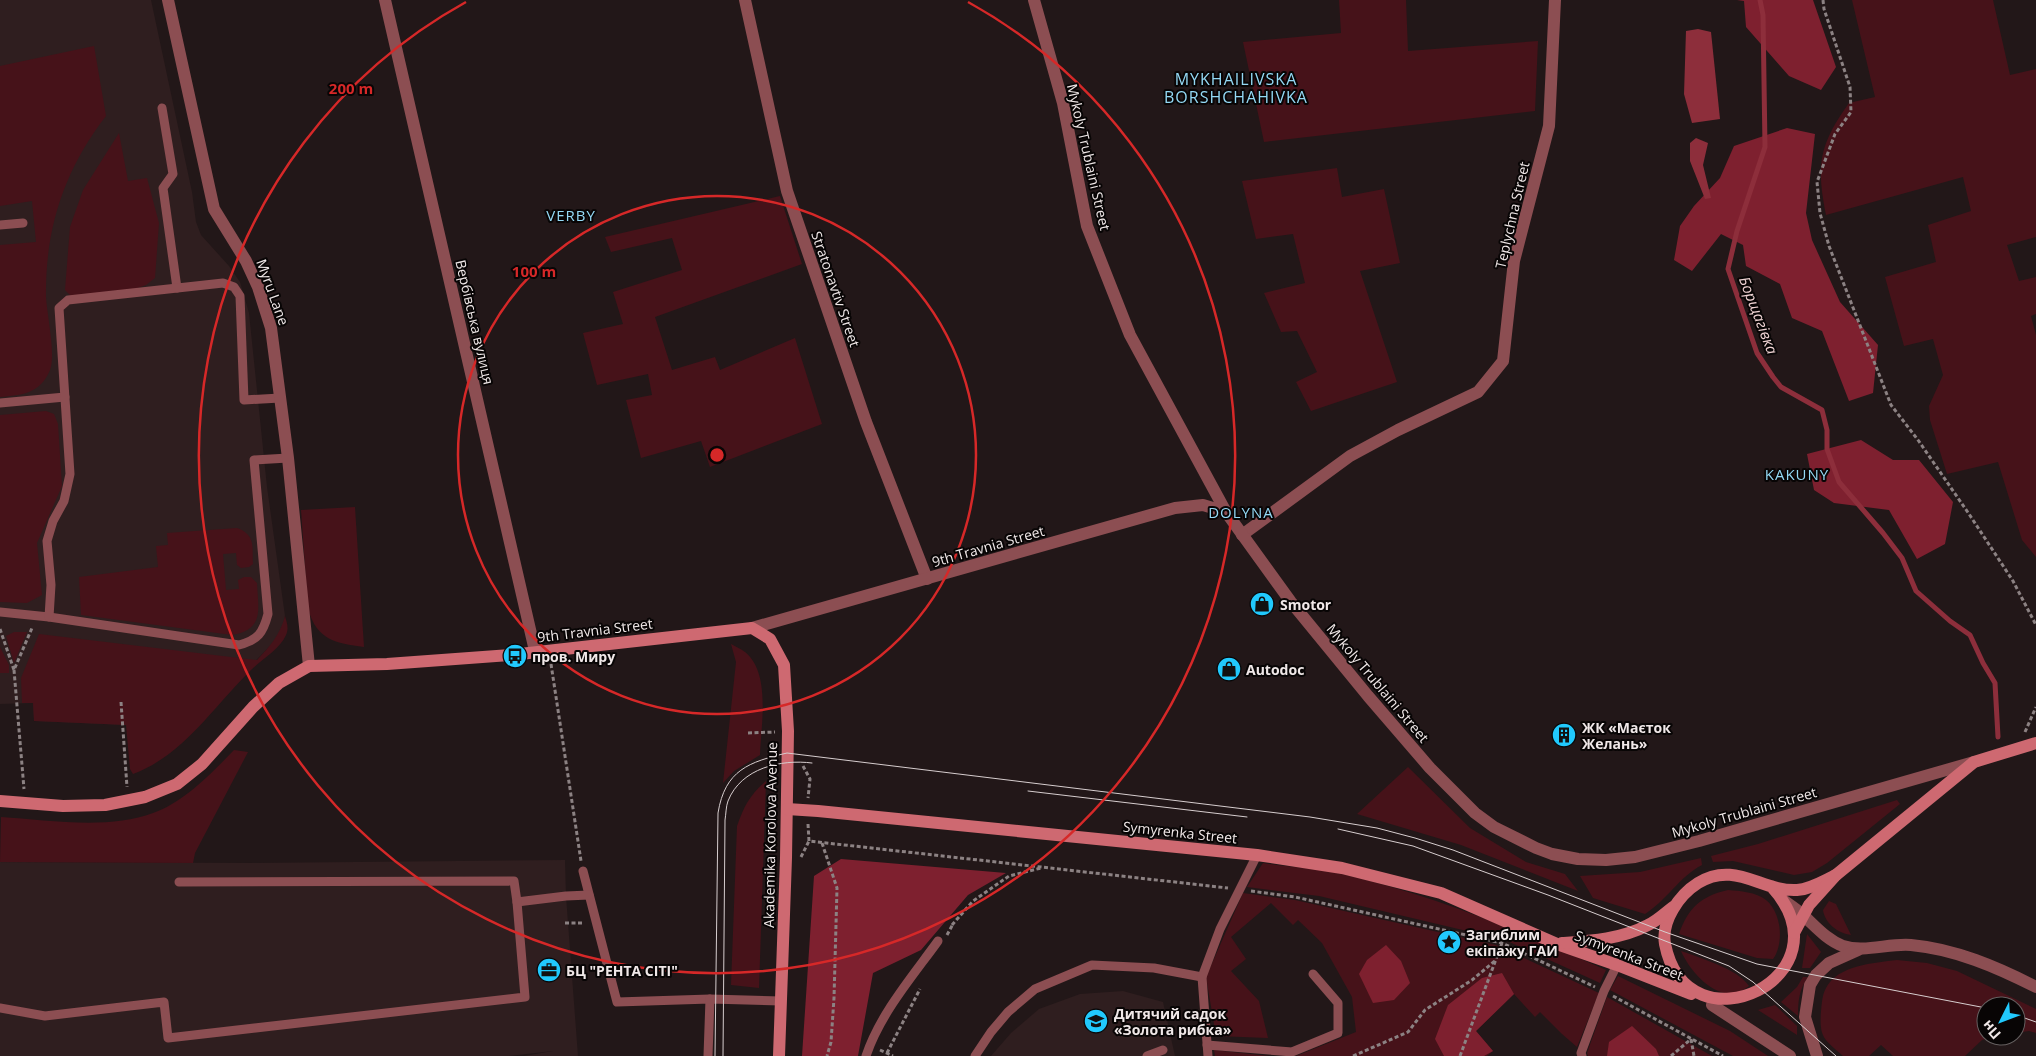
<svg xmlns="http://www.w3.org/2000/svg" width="2036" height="1056" font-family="'Open Sans',sans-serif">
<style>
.built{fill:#2f1e1f}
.green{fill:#461219}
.forest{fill:#7e202f}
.water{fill:#8d2e3b}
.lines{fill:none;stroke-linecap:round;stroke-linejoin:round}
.stream{stroke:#8d2e3b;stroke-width:5}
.path{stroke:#8c8283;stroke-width:3;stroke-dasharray:4 2.5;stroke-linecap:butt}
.service{stroke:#8c4e52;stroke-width:9}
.minor{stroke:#8c4e52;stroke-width:12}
.tertiary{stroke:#8c4e52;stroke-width:12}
.secondary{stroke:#ce6971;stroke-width:12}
.tram{stroke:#d7cecf;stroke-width:1}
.ring{fill:none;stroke:#d62828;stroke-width:2.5}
.labels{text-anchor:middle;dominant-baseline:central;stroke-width:4;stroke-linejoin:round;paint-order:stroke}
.street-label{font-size:14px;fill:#f0e8e8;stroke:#080505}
.poi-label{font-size:14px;font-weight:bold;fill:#f0e8e8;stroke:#080505;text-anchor:start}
.neighbourhood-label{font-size:15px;letter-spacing:1px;fill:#94d9f5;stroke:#080505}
.water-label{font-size:15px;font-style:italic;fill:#efd3d3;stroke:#080505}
.quarter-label{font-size:16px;letter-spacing:1px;fill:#94d9f5;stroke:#080505}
.centre{fill:#d62828;stroke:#080505;stroke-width:2.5}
.ring-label{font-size:15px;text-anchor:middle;font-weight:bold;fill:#d62828;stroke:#080505;stroke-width:4;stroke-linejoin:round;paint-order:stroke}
</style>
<rect width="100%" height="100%" fill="#221718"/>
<g class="built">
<polygon points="0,0 151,0 192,192 196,222 201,235 229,266 240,282 249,313 267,487 285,616 282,630 271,645 200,718 172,727 34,721 33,703 0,704"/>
<polygon points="565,860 566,896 578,1056 524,1056 553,1051 509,1056 0,1056 0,862 253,863"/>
<polygon points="1123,991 1163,1002 1175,1056 991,1056 1011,1033 1039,1009 1080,994"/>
</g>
<g class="green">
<polygon points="1339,0 1406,0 1408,51 1538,41 1535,111 1264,142 1243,42 1341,33"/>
<path d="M1852,0H1993L2010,75L2036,69V237L2007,245L2019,281L2036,277V314L2031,316L2036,335V557L2022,540L1998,462L1947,474L1930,420L1929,406L1943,375L1933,339L1904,346L1885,277L1936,262L1928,225L1971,211L1963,177L1826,215C1816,165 1819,145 1849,103L1875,97Z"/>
<path d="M94,46L106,116C64,170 45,229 46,297C47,315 56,355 50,370C40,394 22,395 0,397V245L36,242L32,201L0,206V66Z"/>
<polygon points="119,133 128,181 147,178 159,223 155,278 146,285 135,289 71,296 65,290 70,227 83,190"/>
<polygon points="1337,168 1342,197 1384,189 1400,263 1360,271 1397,382 1311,411 1296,382 1317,372 1297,331 1281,332 1264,293 1305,283 1293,234 1256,239 1242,181"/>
<polygon points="780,196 802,264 655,317 672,370 715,357 720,370 795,338 822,424 710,467 701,441 641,458 626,400 652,395 648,374 597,385 583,333 623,324 613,292 682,270 672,238 611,252 605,237"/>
<polygon points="46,411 54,414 58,424 62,486 37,543 42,595 27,603 0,602 0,415"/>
<path d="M355,507L364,647C335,643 317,640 308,609L301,510Z"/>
<path d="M237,528C256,535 252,547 253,564L249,567L241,568L237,565L236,553L223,554L226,590L239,589L238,580L244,577H251L257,583C258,608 265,630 232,635L81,615L79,577L158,567L156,546L168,545L167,533Z"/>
<path d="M285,616C287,623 289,628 286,635C280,649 262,659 251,670C214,706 184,755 133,774L130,769L126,725L34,721L33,703H22L21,678L39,634L257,660C270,646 280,635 285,616Z"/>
<polygon points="14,632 27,632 14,663 6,636"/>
<path d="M731,644C735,646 741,649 745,652C771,673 761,725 760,755L734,771L723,783L736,662Z"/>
<polygon points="0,647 9,665 9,673 0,673"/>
<path d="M234,750L248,752L195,853L193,863L0,862L1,817C47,820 109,830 153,813C183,803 213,772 234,750Z"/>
<polygon points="1408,767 1470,828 1526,862 1565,874 1578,891 1461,845 1357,814"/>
<path d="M766,781L759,988L731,985L737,826C744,806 750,795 766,781Z"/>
<polygon points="1897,800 1900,804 1827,863 1812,872 1794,875 1733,861 1713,862 1711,856 1758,844"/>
<path d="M1701,858L1702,865C1679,877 1667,900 1645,914L1593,898L1580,876L1640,872Z"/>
<path d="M1263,863C1289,867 1317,868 1342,874C1434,895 1521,932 1606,970L1600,983L1505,940L1319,896L1247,887Z"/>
<path d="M1728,890C1740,891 1756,892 1766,900C1782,913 1784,944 1773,959L1757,958L1679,934C1688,908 1701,896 1728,890Z"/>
<polygon points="1243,893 1295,900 1496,945 1599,993 1577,1047 1562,1034 1540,1012 1535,1017 1514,994 1476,1031 1493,1051 1487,1056 1296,1056 1356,1032 1352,997 1322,943 1298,920 1293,925 1271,903 1231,937 1246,959 1231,971 1259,1001 1268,1038 1216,1036 1206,977"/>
<path d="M1829,901L1836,904L1851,935C1838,933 1825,924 1823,910Z"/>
<polygon points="1807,934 1821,952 1810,968 1802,968"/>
<path d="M1681,951C1700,958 1738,969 1749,986C1746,988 1742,991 1739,992C1715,1001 1689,970 1681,951Z"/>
<path d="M1897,960L1927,963L1957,971L2036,1009V1033L2029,1031L2016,1033V1006H1986V1036H1996L1982,1040L1965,1056H1893L1881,1045L1869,1056H1843C1824,1039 1819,1038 1821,1011C1822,1003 1822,995 1826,988C1838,965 1874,963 1897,960Z"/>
<polygon points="1618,976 1730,1031 1768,1056 1733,1056 1610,990"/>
<path d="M1803,977H1808C1799,990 1798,1001 1798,1016L1781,1002L1797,987Z"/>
<polygon points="1607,997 1712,1056 1588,1056 1587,1053"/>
<polygon points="1775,1005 1797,1026 1797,1035 1758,1010"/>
<polygon points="1214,1050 1269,1056 1215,1056"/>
</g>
<g class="forest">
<polygon points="1737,0 1813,0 1836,67 1821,90 1789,76 1746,27 1744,1"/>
<polygon points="1787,128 1815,134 1806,213 1812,240 1840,302 1878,345 1873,393 1849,401 1822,331 1792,318 1780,284 1746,266 1743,245 1721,234 1692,271 1674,260 1680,226 1694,206 1720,178 1734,146"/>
<polygon points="1861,440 1893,460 1919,460 1953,502 1945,544 1917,559 1889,510 1834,503 1814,490 1807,454"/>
<polygon points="841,859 1006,873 968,895 921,950 873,973 858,1056 802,1056 814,876"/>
<polygon points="1386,945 1401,961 1410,983 1394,1000 1373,1003 1359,974 1367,960"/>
<polygon points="1502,973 1514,994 1476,1031 1493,1051 1484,1056 1444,1056 1435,1039 1448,1005 1482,978"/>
<polygon points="1632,1026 1656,1049 1659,1056 1607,1056 1609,1042"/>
</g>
<g class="water">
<polygon points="1698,29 1711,32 1720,119 1692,123 1684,94 1686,31"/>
<polygon points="1696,138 1708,143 1703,165 1711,198 1705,199 1690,161 1690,143"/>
</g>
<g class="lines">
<polyline class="stream" points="1760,0 1763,15 1765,147 1737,231 1728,269 1757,353 1773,377 1781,387 1822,410 1827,430 1827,449 1839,482 1883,533 1902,558 1916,591 1950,621 1970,635 1983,663 1995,683 1998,737"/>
<g class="path">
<polyline points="1823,0 1824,9 1850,87 1851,112 1835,134 1817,182 1820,213 1829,246 1891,405 1918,440 1969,514 2013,581 2036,625"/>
<polyline points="0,629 14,670 32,628"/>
<polyline points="551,664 581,861"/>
<polyline points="14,670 24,789"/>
<polyline points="121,702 127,787"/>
<polyline points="2025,732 2036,707"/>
<polyline points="748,733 775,732"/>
<polyline points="803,766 810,779 808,798"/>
<polyline points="808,824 809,841 1228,888"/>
<polyline points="822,843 837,888 834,998 831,1042 827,1056"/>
<polyline points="801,857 809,841"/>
<polyline points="1251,891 1295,897 1502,943 1595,987"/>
<polyline points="565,923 583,923"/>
<polyline points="952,925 973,901 1009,876 1041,868"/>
<polyline points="947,935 953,924"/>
<polyline points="1613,996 1723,1056"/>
<polyline points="1691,1039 1694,1056"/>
<polyline points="880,1050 893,1056"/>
<polyline points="887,1053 920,989"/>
<polyline points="1353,1056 1408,1032 1425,1010 1472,980 1496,960"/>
<polyline points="1460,1056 1502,943"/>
<polyline points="1671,1056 1691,1039"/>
</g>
<g class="service">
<polyline points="162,108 173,174 163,188 177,288"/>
<polyline points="0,225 23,223"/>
<polyline points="0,403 65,397"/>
<path d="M0,612L49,617L239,645C258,640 263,633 268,614L254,460L288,458"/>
<polyline points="49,617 51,585 47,541 53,521 64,501 70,474 59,308 68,300 223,283 234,287 240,296 244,400 280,398"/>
<polyline points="583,871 617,1002 710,999 781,1001"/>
<polyline points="179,882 514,881 517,902 566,896 589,895"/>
<polyline points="0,1008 45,1016 164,1002 168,1038 525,997 517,902"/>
<polyline points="1207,1045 1292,1052 1338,1033 1338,1003 1313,974"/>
<polyline points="708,1056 710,999"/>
<path d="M866,1056C880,1014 912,977 938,941"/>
<polyline points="975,1056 991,1032 1008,1012 1035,989 1092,965 1154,968 1202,977"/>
<polyline points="1147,1056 1163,1050"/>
<polyline points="1208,1056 1202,977 1220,929 1257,855"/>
<polyline points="1582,1056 1581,1053 1604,991 1617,965"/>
</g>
<g class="minor">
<polyline points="168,0 214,209 246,261 258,287 271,328 288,458 309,666"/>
<polyline points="385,0 535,651"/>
<polyline points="745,0 787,191 866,422 927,579"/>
<polyline points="1034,0 1063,103 1087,226 1130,335 1226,512"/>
<polyline points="1242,535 1350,456 1398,430 1478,392 1503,361 1514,261 1549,126 1555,0"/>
</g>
<g class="tertiary">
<polyline points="752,628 1175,508 1203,505 1226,512 1291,602 1368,696 1430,768 1475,813 1494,827 1536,848 1552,854 1578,859 1606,860 1635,857 1699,841 1974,762"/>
<path d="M1783,900C1790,905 1798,910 1804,916C1816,927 1827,940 1843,946C1864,953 1889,943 1911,945C1955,949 1997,967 2036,987"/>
<polyline points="1712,1005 1790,1056"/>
<polyline points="1817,1056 1805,1017 1810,985 1816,975 1829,963 1858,950"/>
</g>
<g class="secondary">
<polyline points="0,801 63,806 105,805 145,797 177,784 202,764 253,707 279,683 309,666 387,664 511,655 752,628 770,639 784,665 788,731 786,858 779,1056"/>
<polyline points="787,809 818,811 1257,855 1342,868 1441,893 1557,944 1617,965 1691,994"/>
<path d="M1771,886C1854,976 1687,1056 1665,944C1661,921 1679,895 1698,883C1735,860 1762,892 1797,890C1811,889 1823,881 1836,875"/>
<polyline points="1794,933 1809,905 1836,875 1974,762 2036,743"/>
<path d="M1562,943C1590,941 1622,939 1648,925C1657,921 1665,913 1673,907"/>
</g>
<g class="tram">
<polyline points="1028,791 1247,817"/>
<polyline points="1338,829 1413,846 1548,895 1729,966 1753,982 1836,1056"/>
<polyline points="2016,1015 2036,1022"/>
<path d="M715,1056L718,813C725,770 749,762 787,753L1310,817L1377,828L1415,838L1453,850L1665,932L1757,964L1986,1008"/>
<path d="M723,1056L725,820C726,814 726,806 728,801C741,768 781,759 812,763"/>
</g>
</g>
<g class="ring">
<circle cx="717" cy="455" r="259"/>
<path d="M968 2A518 518 0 1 1 466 2"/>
</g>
<defs>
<g id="shop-disc" transform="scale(1.25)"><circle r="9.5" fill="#21c9fd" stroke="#080505"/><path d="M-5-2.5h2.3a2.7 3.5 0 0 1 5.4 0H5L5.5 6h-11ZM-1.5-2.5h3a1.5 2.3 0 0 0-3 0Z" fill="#111"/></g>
<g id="bus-disc" transform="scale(1.25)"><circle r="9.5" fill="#21c9fd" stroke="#080505"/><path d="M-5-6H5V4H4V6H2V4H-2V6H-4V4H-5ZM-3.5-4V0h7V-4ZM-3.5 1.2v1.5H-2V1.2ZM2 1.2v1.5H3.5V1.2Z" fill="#111"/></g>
<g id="building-disc" transform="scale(1.25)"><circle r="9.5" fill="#21c9fd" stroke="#080505"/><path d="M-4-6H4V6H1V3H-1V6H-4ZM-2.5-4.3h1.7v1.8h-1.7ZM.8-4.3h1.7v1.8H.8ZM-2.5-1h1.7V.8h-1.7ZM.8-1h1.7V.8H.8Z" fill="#111"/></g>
<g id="sight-disc" transform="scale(1.25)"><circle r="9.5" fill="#21c9fd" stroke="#080505"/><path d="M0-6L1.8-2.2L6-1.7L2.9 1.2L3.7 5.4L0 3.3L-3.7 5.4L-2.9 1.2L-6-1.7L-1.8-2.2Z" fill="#111"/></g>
<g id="office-disc" transform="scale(1.25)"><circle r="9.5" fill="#21c9fd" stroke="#080505"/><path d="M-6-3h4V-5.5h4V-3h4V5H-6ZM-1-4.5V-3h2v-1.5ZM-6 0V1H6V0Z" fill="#111"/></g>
<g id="school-disc" transform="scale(1.25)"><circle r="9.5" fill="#21c9fd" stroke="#080505"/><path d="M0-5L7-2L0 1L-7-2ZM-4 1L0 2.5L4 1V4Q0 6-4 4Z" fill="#111"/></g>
</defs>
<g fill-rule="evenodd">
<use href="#shop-disc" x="1262" y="604"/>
<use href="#bus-disc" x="515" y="656"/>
<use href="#shop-disc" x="1229" y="669"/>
<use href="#building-disc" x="1564" y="735"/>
<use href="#sight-disc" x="1449" y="942"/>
<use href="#office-disc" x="549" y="970"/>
<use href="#school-disc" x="1096" y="1021"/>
</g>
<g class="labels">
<g class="street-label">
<text transform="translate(1089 157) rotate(77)">Mykoly Trublaini Street</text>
<text transform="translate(1512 215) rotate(-77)">Teplychna Street</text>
<text transform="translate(836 289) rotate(71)">Stratonavtiv Street</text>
<text transform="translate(273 292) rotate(70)">Myru Lane</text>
<text transform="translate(475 322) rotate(77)">Вербівська вулиця</text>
<text transform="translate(988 546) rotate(-16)">9th Travnia Street</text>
<text transform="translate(595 630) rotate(-7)">9th Travnia Street</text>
<text transform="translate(1378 683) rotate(50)">Mykoly Trublaini Street</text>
<text transform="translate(1744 812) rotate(-16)">Mykoly Trublaini Street</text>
<text transform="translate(1180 832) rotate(6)">Symyrenka Street</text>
<text transform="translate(770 835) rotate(-89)">Akademika Korolova Avenue</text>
<text transform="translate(1629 955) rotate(21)">Symyrenka Street</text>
</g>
<g class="poi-label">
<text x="1280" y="604">Smotor</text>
<text x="532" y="656">пров. Миру</text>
<text x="1246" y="669">Autodoc</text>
<text x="1582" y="727">ЖК «Маєток<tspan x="1582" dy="16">Желань»</tspan></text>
<text x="1466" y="934">Загиблим<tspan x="1466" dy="16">екіпажу ГАИ</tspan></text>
<text x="566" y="970">БЦ "РЕНТА СІТІ"</text>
<text x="1114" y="1013">Дитячий садок<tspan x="1114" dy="16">«Золота рибка»</tspan></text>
</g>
<g class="neighbourhood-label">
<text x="571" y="215">VERBY</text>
<text x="1797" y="474">KAKUNY</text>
<text x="1241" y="512">DOLYNA</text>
</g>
<g class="water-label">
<text transform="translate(1759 315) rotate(69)">Борщагівка</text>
</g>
<g class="quarter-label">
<text x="1236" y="79">MYKHAILIVSKA<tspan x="1236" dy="18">BORSHCHAHIVKA</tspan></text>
</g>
</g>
<circle cx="717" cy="455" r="8" class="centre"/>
<g class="ring-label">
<text x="351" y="94">200 m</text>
<text x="534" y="277">100 m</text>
</g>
<g transform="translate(2001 1021) rotate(228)"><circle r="24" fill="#080505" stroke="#656060"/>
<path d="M0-4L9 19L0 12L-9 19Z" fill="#21c9fd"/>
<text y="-8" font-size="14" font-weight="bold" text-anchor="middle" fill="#f0e8e8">Пн</text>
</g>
</svg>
